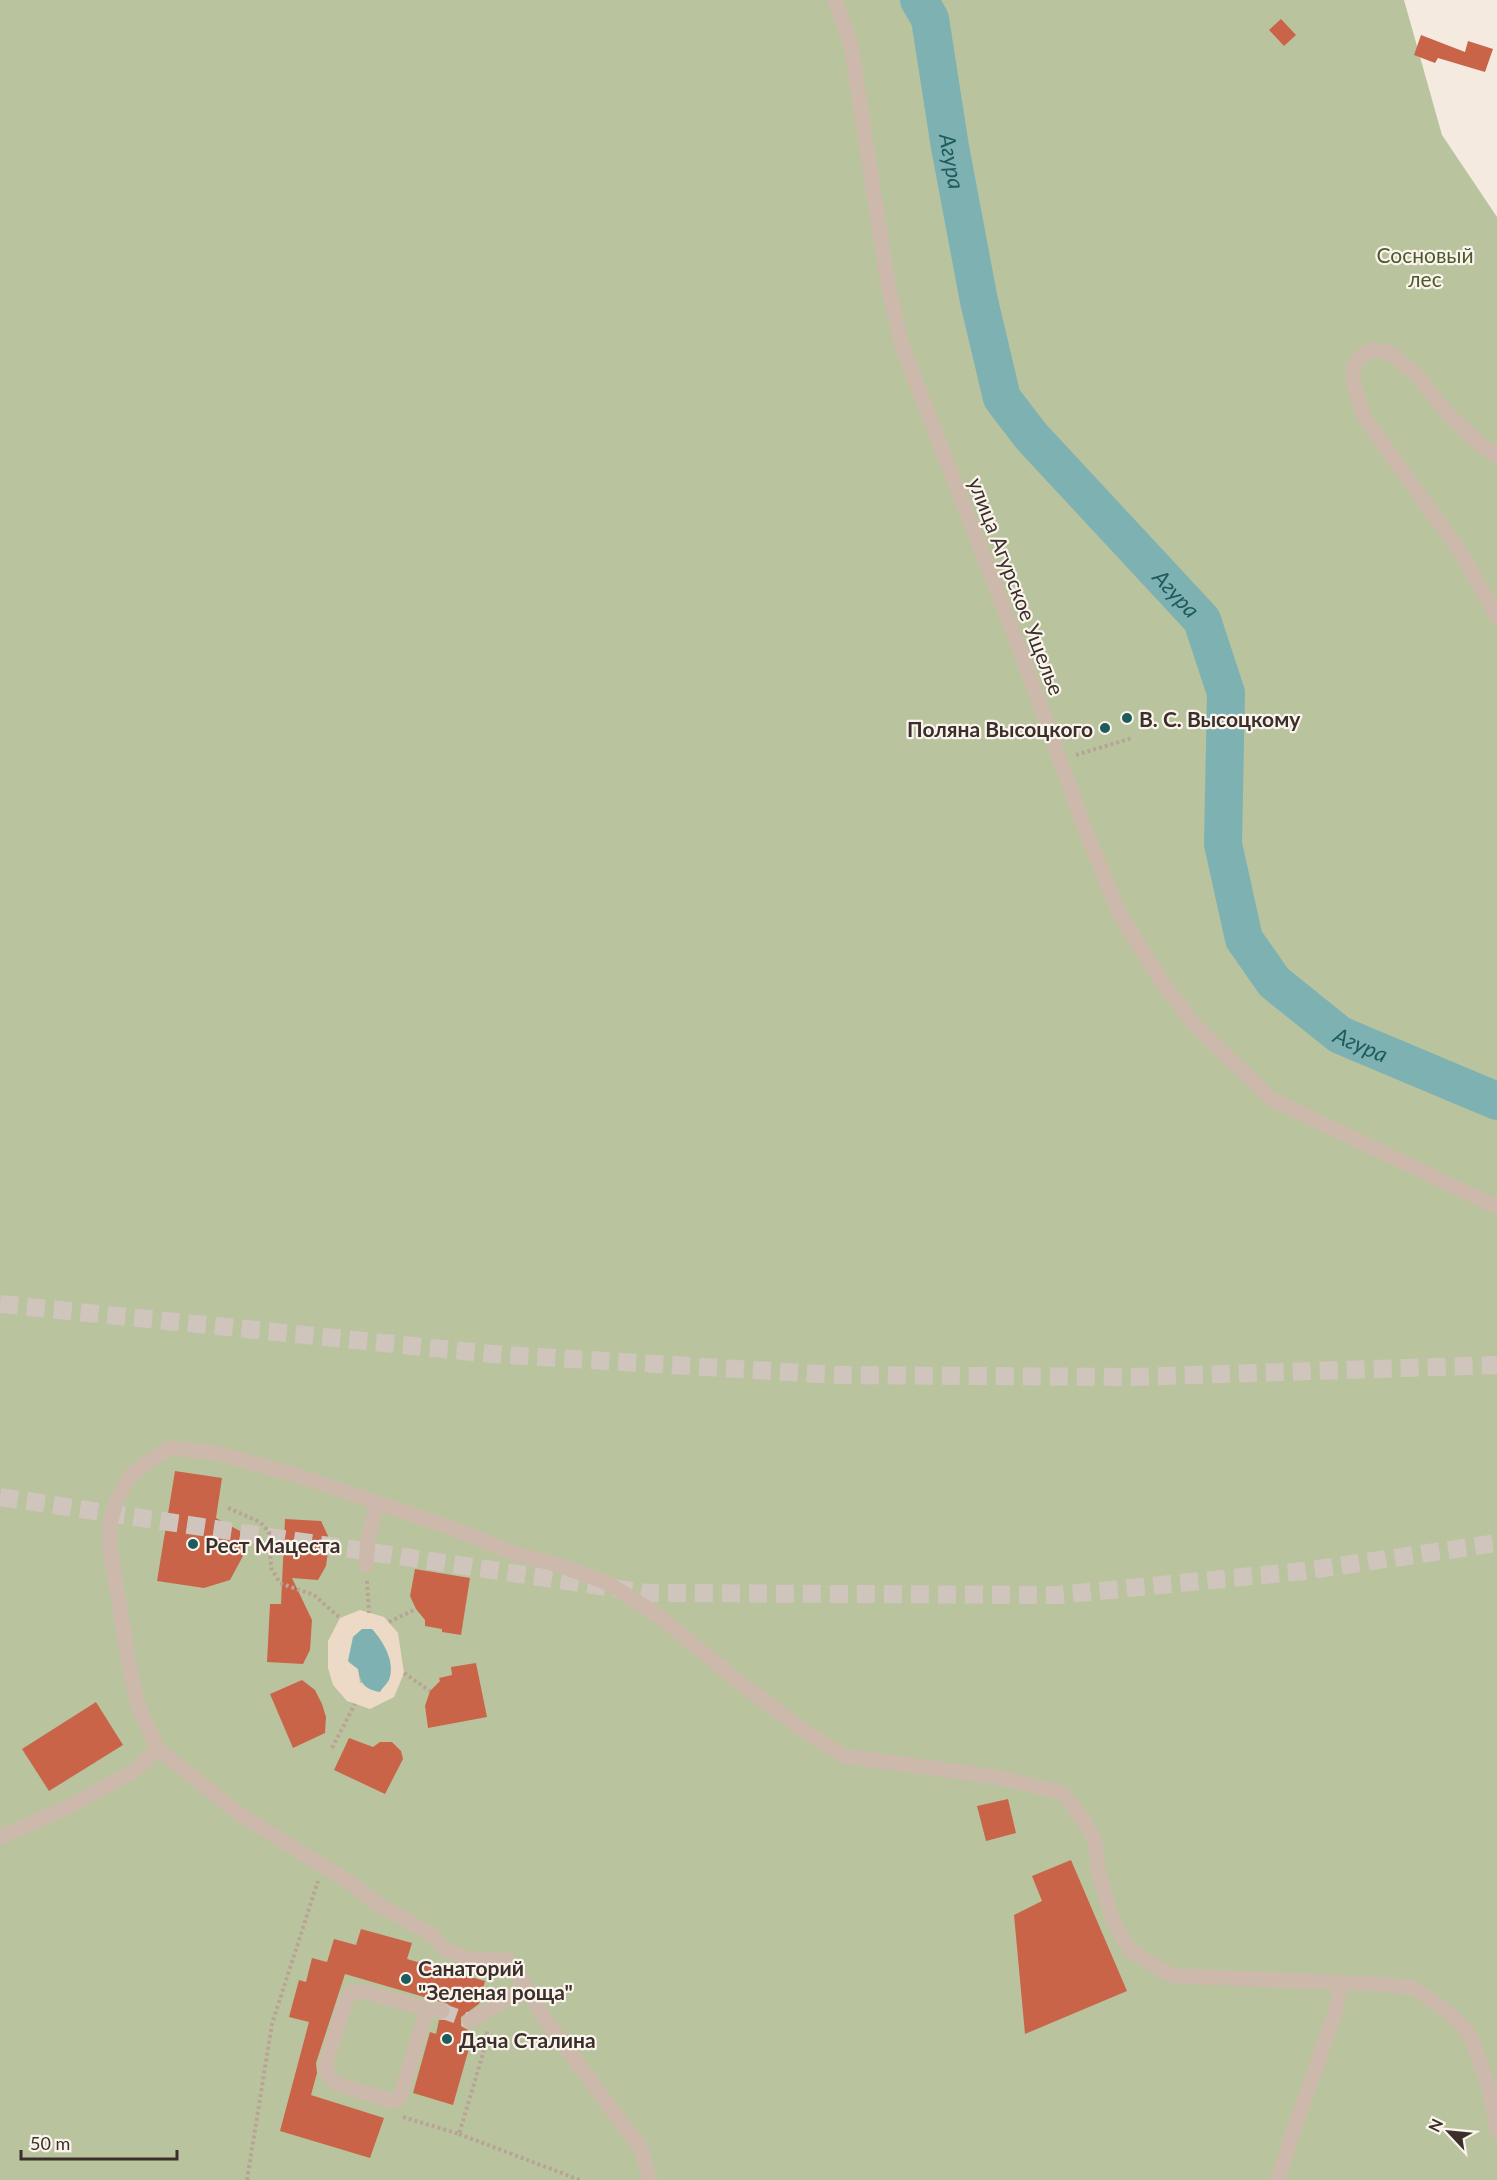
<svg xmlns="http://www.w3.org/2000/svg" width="1497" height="2180" font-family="Lato,sans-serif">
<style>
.green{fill:#b9c49f}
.plaza{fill:#ecdac7;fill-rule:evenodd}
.water{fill:#7eb1b2}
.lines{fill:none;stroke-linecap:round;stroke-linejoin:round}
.river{stroke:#7eb1b2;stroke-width:38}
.building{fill:#c96449}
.minor-tunnel{stroke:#cfc5bc;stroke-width:15;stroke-dasharray:15 8;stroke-linecap:butt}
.highway-tunnel{stroke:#cfc5bc;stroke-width:18;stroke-dasharray:18 9;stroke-linecap:butt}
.path{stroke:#b9a395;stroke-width:4;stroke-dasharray:3 3;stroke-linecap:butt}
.minor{stroke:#cdb9ab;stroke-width:15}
.poi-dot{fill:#1e5b5d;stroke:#fbf4ed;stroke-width:2}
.labels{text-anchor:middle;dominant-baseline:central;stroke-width:4.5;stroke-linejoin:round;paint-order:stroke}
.park-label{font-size:21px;fill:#4b592d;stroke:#fbf4ed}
.street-label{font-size:21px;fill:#3a2f2a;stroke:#fbf4ed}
.poi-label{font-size:21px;font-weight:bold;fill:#3a2f2a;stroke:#fbf4ed;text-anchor:start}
.water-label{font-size:22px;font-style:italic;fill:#1e5b5d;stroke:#fbf4ed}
</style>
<rect width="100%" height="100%" fill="#f4eae0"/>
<polygon class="green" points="0,0 1404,0 1442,135 1497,217 1497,2180 0,2180"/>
<path class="plaza" d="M360,1610L384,1617L398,1633L404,1673L394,1697L370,1709L347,1701L333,1685L328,1668V1641L340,1618ZM348,1662L389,1680L360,1683L358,1669Z"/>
<path class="water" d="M362,1629H372C383,1641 396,1662 389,1680C387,1684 382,1688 380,1692C364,1689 361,1684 358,1669L348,1661L353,1637Z"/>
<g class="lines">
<path class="river" id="s1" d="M919,0L930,19L950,147L979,301L1002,398L1031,436L1202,620L1226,693L1223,844L1244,939L1274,982L1340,1035L1497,1101"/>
</g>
<g class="building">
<polygon points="1281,19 1296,35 1284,46 1269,30"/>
<polygon points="1421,35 1465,52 1468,41 1493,49 1485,72 1438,58 1435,63 1414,55"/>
<polygon points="175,1471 222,1478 216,1518 240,1531 243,1556 230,1580 204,1588 157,1581"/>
<polygon points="285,1519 321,1521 328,1536 328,1551 326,1566 318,1580 292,1578 312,1620 310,1650 303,1664 267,1662 270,1604 281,1604"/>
<polygon points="415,1569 470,1578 461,1635 442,1632 442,1629 425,1626 425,1620 416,1609 410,1596"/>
<polygon points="476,1663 487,1717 428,1728 425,1706 430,1691 440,1681 439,1678 452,1675 451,1667"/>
<polygon points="302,1680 315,1690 322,1704 326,1717 325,1733 293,1748 270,1694"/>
<polygon points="96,1702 123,1745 49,1791 22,1749"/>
<polygon points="349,1738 373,1747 380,1742 392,1742 401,1751 403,1759 385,1794 334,1770"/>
<polygon points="1008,1799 1016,1833 986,1841 977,1806"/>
<polygon points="1071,1860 1127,1991 1025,2034 1014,1915 1042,1901 1032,1876"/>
<polygon points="361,1929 412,1943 407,1959 485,1981 479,2004 461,2017 461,2026 468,2030 464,2044 470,2045 453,2105 413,2093 430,2032 436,2034 439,2020 445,2020 450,2016 451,2008 448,2004 345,1974 316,2063 317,2073 311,2095 384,2118 370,2158 280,2131 309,2022 289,2017 299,1980 306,1982 312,1958 327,1962 334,1939 356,1945"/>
</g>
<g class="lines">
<polyline class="minor-tunnel" points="442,2011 470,2021"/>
<g class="highway-tunnel">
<polyline points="0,1304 492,1354 836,1375 1132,1377 1497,1365"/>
<polyline points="0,1497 647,1593 1058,1595 1304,1571 1497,1543"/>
</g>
<g class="path">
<polyline points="1076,755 1132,738"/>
<polyline points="228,1508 260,1522 269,1532 271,1568 280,1583 314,1595 340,1618"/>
<polyline points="367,1581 369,1613"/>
<polyline points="389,1622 416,1609"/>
<polyline points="404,1673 430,1691"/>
<polyline points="332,1748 355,1704"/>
<polyline points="403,2117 459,2134 487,2040 487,2030"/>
<polyline points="459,2134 580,2180"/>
<polyline points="247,2180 272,2024 318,1881"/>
</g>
<g class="minor">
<polyline points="835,0 851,45 888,285 902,346 1020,650 1083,824 1119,913 1162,982 1192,1022 1271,1099 1497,1207"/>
<polyline points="1497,456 1482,446 1447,413 1415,373 1387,351 1372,350 1360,357 1353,368 1354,385 1364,417 1461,553 1497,617"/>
<polyline points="366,1565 368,1539 377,1503"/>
<polyline points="0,1837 70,1806 114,1782 134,1771 158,1749"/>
<polyline points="427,2009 400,2098 392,2101 339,2085 329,2077 325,2066 346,2000 353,1992 362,1991 427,2009 442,2011"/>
<polyline points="470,2021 526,1987"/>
<polyline points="649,2180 642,2150 544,2018 526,1987 507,1960 468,1959 444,1949 431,1934 379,1905 349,1882 239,1814 158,1749 138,1706 129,1665 110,1547 110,1524 116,1502 129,1477 152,1459 170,1448 216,1453 296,1475 452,1528 515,1554 555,1564 608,1583 656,1614 744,1686 809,1734 844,1756 997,1777 1063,1793 1080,1815 1094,1838 1099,1874 1113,1921 1130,1950 1162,1971 1176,1976 1380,1984 1414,1988 1452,2015 1470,2035 1489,2087 1497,2130"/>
<polyline points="1278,2180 1292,2135 1337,2007 1340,1983"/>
</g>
</g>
<g class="poi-dot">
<circle cx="1127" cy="718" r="6"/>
<circle cx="1105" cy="728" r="6"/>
<circle cx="193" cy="1544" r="6"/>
<circle cx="406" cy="1979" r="6"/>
<circle cx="447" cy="2039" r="6"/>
</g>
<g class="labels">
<g class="park-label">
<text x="1425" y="254">Сосновый<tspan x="1425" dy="24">лес</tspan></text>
</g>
<g class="street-label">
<text transform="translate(1017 586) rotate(69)">улица Агурское Ущелье</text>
</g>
<g class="poi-label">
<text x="1139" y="718">В. С. Высоцкому</text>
<text x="1093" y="728" text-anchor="end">Поляна Высоцкого</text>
<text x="205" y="1544">Рест Мацеста</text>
<text x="418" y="1967">Санаторий<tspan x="418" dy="24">"Зеленая роща"</tspan></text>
<text x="459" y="2039">Дача Сталина</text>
</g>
<g class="water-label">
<text stroke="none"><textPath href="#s1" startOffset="166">Агура</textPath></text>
<text stroke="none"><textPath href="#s1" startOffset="670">Агура</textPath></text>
<text stroke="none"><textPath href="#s1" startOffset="1192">Агура</textPath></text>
</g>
</g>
<g transform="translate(1449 2132) rotate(296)" stroke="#fbf4ed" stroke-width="4.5" paint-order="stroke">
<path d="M0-4.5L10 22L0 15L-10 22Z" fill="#3a2f2a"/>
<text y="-9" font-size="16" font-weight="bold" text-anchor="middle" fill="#3a2f2a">N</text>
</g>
<path d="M21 2150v9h156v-9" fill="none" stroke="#3a2f2a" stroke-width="3"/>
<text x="30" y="2150" font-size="18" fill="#3a2f2a" stroke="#fbf4ed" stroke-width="4.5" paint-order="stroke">50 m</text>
</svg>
